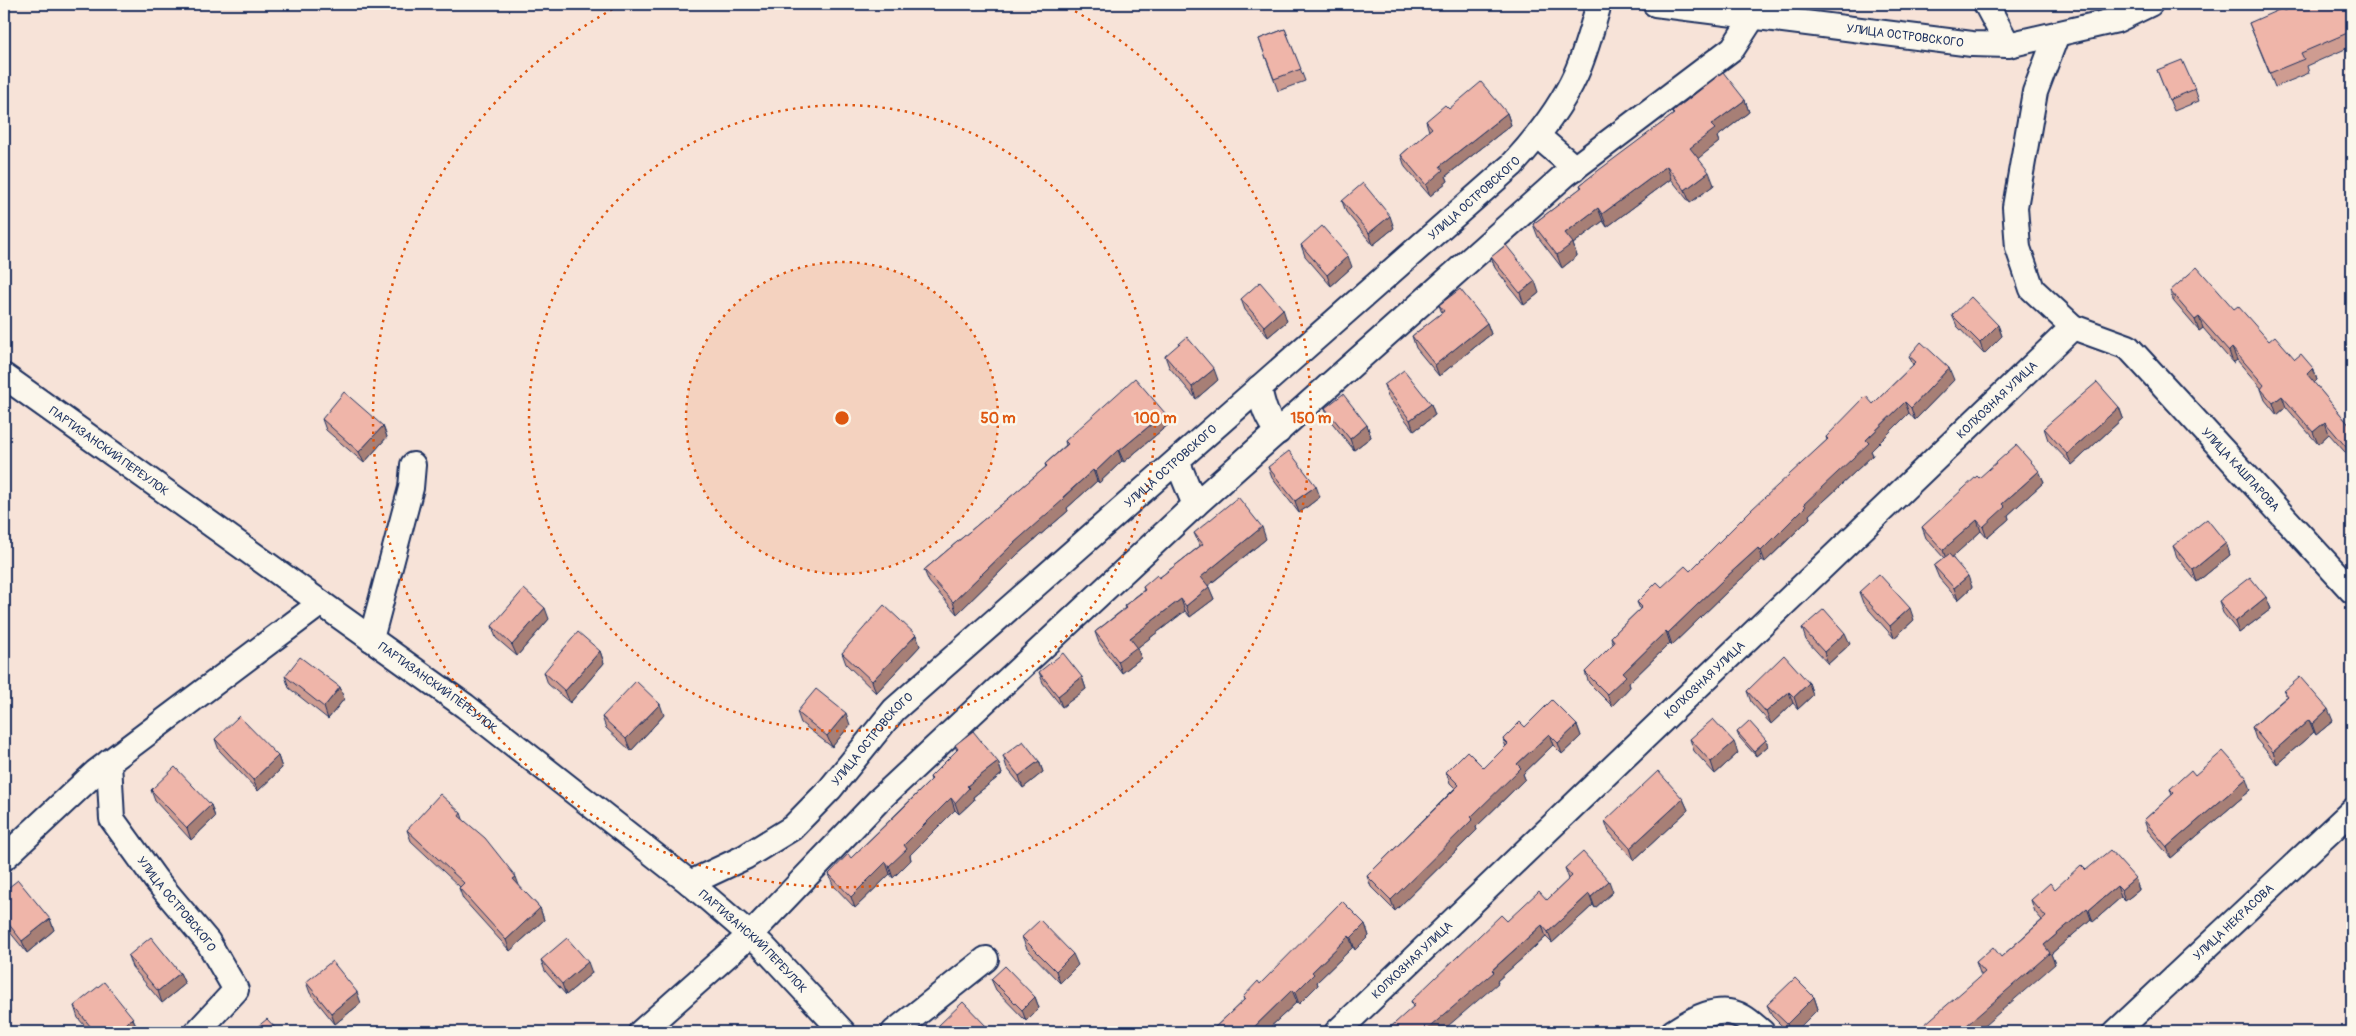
<svg xmlns="http://www.w3.org/2000/svg" width="2356" height="1036" font-family="Pangolin,sans-serif">
<style>
.lines{fill:none;stroke-linecap:round;stroke-linejoin:round}
.minor-casing{stroke:#1b2f5e;stroke-width:28}
.minor{stroke:#fbf7ec;stroke-width:24}
.wall{fill:#ce9c91;stroke:#1b2f5e}
.shaded-wall{fill:#a77f76;stroke:#1b2f5e}
.building{fill:#efb5a9;stroke:#1b2f5e}
.ring{fill:none;stroke:#de5710;stroke-width:2.5;stroke-dasharray:2.5 5}
.labels{text-anchor:middle;dominant-baseline:central;stroke-width:5;stroke-linejoin:round;paint-order:stroke}
.street-label{font-size:12px;fill:#1b2f5e;stroke:#fbf7ec}
.centre{fill:#de5710;stroke:#fbf7ec;stroke-width:2.5}
.ring-label{font-size:15px;text-anchor:middle;font-weight:bold;fill:#de5710;stroke:#fbf7ec;stroke-width:5;stroke-linejoin:round;paint-order:stroke}
</style>
<rect width="100%" height="100%" fill="#f7e3d8"/>
<filter id="ink" filterUnits="userSpaceOnUse"><feTurbulence type="fractalNoise" baseFrequency=".02" numOctaves="2"/><feDisplacementMap in="SourceGraphic" scale="10" xChannelSelector="R" yChannelSelector="G"/><feConvolveMatrix kernelMatrix="1 2 1 2 8 2 1 2 1" color-interpolation-filters="sRGB"/></filter>
<g filter="url(#ink)">
<g class="lines">
<g class="minor-casing">
<g id="minor">
<path id="s1" d="M1655,4L1972,44L2008,45L2117,20L2150,4"/>
<polyline points="1986,4 2008,45"/>
<path id="s2" d="M2057,34L2035,92L2015,207L2018,248L2032,289L2073,327L2128,347L2352,591"/>
<polyline points="1539,137 1575,168"/>
<path id="s3" d="M4,376L465,706L690,883L762,945L843,1032"/>
<path d="M1259,388C1263,406 1266,418 1278,432"/>
<polyline points="1177,461 1195,505"/>
<polyline points="371,639 411,488 413,465"/>
<path id="s4" d="M109,762L112,819L156,880L208,942L236,990L197,1032"/>
<polyline points="4,858 96,772 321,603"/>
<path id="s5" d="M690,883L745,857L792,828L830,789L894,710L1512,165C1538,137 1560,109 1576,74C1586,52 1592,27 1599,4"/>
<polyline points="641,1032 750,935 879,800 1195,505 1565,175 1733,48 1753,17"/>
<polyline points="894,1032 986,959"/>
<path id="s6" d="M1337,1032L2073,327"/>
<path d="M1673,1032C1693,1019 1719,1003 1743,1017C1750,1021 1756,1027 1762,1032"/>
<path id="s7" d="M2116,1032L2352,811"/>
</g>
</g>
<use href="#minor" class="minor"/>
</g>
<g class="wall">
<polygon points="2352,4 2352,46 2307,66 2309,73 2275,87 2249,23 2284,11"/>
<polygon points="1285,29 1305,81 1278,91 1259,39"/>
<polygon points="2157,70 2195,89 2199,101 2174,111"/>
<polygon points="1745,100 1749,112 1717,137 1719,142 1698,158 1714,185 1690,203 1671,179 1607,227 1603,221 1573,244 1577,256 1562,268 1538,237 1533,224 1581,188 1580,185 1673,115 1672,112"/>
<polygon points="1449,109 1507,113 1511,125 1446,176 1448,181 1430,196 1405,167 1401,155 1429,131 1426,121"/>
<polygon points="1342,201 1394,228 1373,245 1346,212"/>
<polygon points="1301,245 1352,267 1331,286 1305,256"/>
<polygon points="1491,257 1539,293 1524,305 1495,268"/>
<polygon points="2170,291 2234,309 2269,341 2295,359 2313,368 2317,380 2314,383 2351,427 2352,426 2352,460 2329,434 2318,444 2286,407 2277,415 2265,400 2261,389 2261,388 2237,360 2233,363 2203,328 2199,331 2174,302"/>
<polygon points="1241,299 1287,321 1268,337 1245,310"/>
<polygon points="1439,305 1487,323 1491,334 1439,376 1416,348 1412,336 1442,313"/>
<polygon points="1952,315 1998,325 2002,336 1984,354 1957,326"/>
<polygon points="1165,356 1218,380 1196,399 1169,367"/>
<polygon points="1909,356 1954,380 1915,420 1909,413 1871,451 1873,455 1809,515 1810,518 1789,539 1765,562 1762,560 1730,589 1672,645 1670,643 1629,683 1630,687 1612,706 1589,683 1585,672 1613,644 1611,637 1640,609 1637,602 1690,571 1827,440 1826,437 1873,404 1913,365"/>
<polygon points="1384,385 1431,404 1435,415 1414,431 1388,397"/>
<polygon points="2119,407 2123,418 2072,465 2048,440 2044,428"/>
<polygon points="1325,408 1367,425 1371,437 1354,450 1329,419"/>
<polygon points="322,419 383,426 387,437 364,463 326,430"/>
<polygon points="1169,424 1124,462 1122,461 1099,483 1097,481 1067,508 1068,511 1018,554 957,614 929,582 924,570 1046,467 1045,464 1066,445 1065,441"/>
<polygon points="1268,467 1320,497 1299,513 1272,478"/>
<polygon points="2039,471 2044,482 2008,515 2009,519 1987,538 1981,531 1952,557 1972,587 1958,600 1939,578 1934,566 1944,558 1926,538 1922,527 1979,478"/>
<polygon points="1194,533 1266,539 1208,586 1214,599 1190,617 1185,611 1137,648 1141,658 1122,673 1099,643 1095,632 1125,608 1124,606 1144,590 1143,587 1159,578 1200,546 1199,544"/>
<polygon points="2226,543 2230,555 2197,582 2177,557 2173,546"/>
<polygon points="1859,592 1914,620 1894,638 1863,603"/>
<polygon points="2266,597 2271,609 2239,633 2223,613 2219,601"/>
<polygon points="549,619 517,656 496,638 492,626"/>
<polygon points="1802,628 1850,644 1828,664 1806,640"/>
<polygon points="916,635 920,646 876,693 846,664 842,653"/>
<polygon points="600,651 604,663 570,703 548,684 544,672"/>
<polygon points="1039,672 1082,677 1086,689 1062,707 1043,683"/>
<polygon points="285,676 344,699 328,719 289,688"/>
<polygon points="1809,683 1813,695 1798,709 1793,703 1771,724 1751,702 1747,691"/>
<polygon points="2284,691 2333,721 2316,735 2314,732 2277,764 2256,739 2252,727 2286,697"/>
<polygon points="797,712 850,725 832,747 801,723"/>
<polygon points="664,715 631,751 606,728 602,717"/>
<polygon points="1577,725 1581,736 1562,754 1553,745 1523,774 1525,779 1476,827 1477,830 1395,911 1371,887 1367,876 1455,788 1450,783 1446,772 1484,768 1506,747 1503,739 1525,727"/>
<polygon points="1737,732 1768,746 1756,756 1739,737"/>
<polygon points="215,739 278,756 282,768 258,791 219,750"/>
<polygon points="1690,739 1738,753 1715,774 1694,751"/>
<polygon points="955,745 998,762 1002,774 973,797 974,800 959,814 955,810 910,855 911,860 893,878 890,874 855,908 833,885 829,874 851,858 931,780 930,777 957,751"/>
<polygon points="1003,756 1039,761 1043,772 1023,788 1007,768"/>
<polygon points="2195,775 2251,790 2171,858 2148,831 2144,820 2172,795 2170,789"/>
<polygon points="151,790 211,805 215,817 191,840 155,801"/>
<polygon points="1683,799 1688,810 1634,860 1609,832 1605,821"/>
<polygon points="461,813 463,819 519,886 540,908 544,920 510,951 463,899 459,888 460,887 411,841 407,830"/>
<polygon points="1565,868 1613,892 1595,908 1593,905 1552,943 1546,937 1497,981 1498,983 1413,1007 1411,1001 1507,921 1547,900 1569,879"/>
<polygon points="2086,870 2135,878 2139,890 2125,901 2121,897 2093,922 2091,919 2051,954 2055,964 1981,975 1980,973 1976,962 2001,957 2042,920 2035,912 2031,900 2055,889"/>
<polygon points="4,891 50,919 54,930 27,953 4,925"/>
<polygon points="1365,924 1369,936 1355,950 1353,947 1317,982 1318,985 1299,1004 1297,1002 1265,1032 1210,1032 1244,1000 1243,997 1260,984"/>
<polygon points="1022,937 1078,965 1060,983 1027,949"/>
<polygon points="128,956 180,973 185,984 162,1003 132,967"/>
<polygon points="541,960 592,973 566,995 545,971"/>
<polygon points="991,979 1035,997 1039,1008 1026,1021 996,990"/>
<polygon points="306,982 361,1003 335,1024 310,993"/>
<polygon points="1814,997 1818,1009 1795,1032 1788,1032 1772,1016 1767,1005"/>
<polygon points="74,1006 133,1018 137,1030 134,1032 90,1032 78,1018"/>
<polygon points="939,1025 989,1032 942,1032"/>
</g>
<g class="shaded-wall">
<polygon points="1745,100 1749,112 1717,137 1719,142 1695,161 1690,148 1711,125"/>
<polygon points="1507,113 1511,125 1446,176 1448,181 1430,196 1426,185 1440,166"/>
<polygon points="1667,166 1671,179 1607,227 1602,214"/>
<polygon points="1709,172 1714,185 1690,203 1685,190"/>
<polygon points="1598,208 1603,221 1573,244 1577,256 1562,268 1557,255 1565,233"/>
<polygon points="1390,216 1394,228 1373,245 1369,233"/>
<polygon points="1348,256 1352,267 1331,286 1327,275"/>
<polygon points="1535,281 1539,293 1524,305 1520,293"/>
<polygon points="1283,309 1287,321 1268,337 1264,326"/>
<polygon points="2199,317 2203,328 2199,331 2195,320"/>
<polygon points="1487,323 1491,334 1439,376 1435,365"/>
<polygon points="1998,325 2002,336 1984,354 1980,343"/>
<polygon points="2232,348 2237,360 2233,363 2229,351"/>
<polygon points="1949,368 1954,380 1915,420 1911,408"/>
<polygon points="2313,368 2317,380 2311,386 2307,374"/>
<polygon points="1214,369 1218,380 1196,399 1192,387"/>
<polygon points="2282,396 2286,407 2277,415 2273,403"/>
<polygon points="1905,402 1909,413 1871,451 1873,455 1809,515 1810,518 1765,562 1761,551 1804,504 1866,440"/>
<polygon points="1431,404 1435,415 1414,431 1410,420"/>
<polygon points="2119,407 2123,418 2072,465 2067,454"/>
<polygon points="1165,413 1169,424 1124,462 1119,451"/>
<polygon points="2325,422 2329,434 2318,444 2313,432"/>
<polygon points="1367,425 1371,437 1354,450 1350,439"/>
<polygon points="383,426 387,437 364,463 359,452"/>
<polygon points="1118,450 1122,461 1099,483 1095,472"/>
<polygon points="1093,470 1097,481 1067,508 1068,511 1018,554 957,614 953,602 1014,543"/>
<polygon points="2039,471 2044,482 2008,515 2009,519 1987,538 1983,527 2002,504"/>
<polygon points="1316,486 1320,497 1299,513 1295,501"/>
<polygon points="1977,520 1981,531 1947,562 1943,550"/>
<polygon points="1262,527 1266,539 1205,588 1201,577"/>
<polygon points="2226,543 2230,555 2197,582 2193,570"/>
<polygon points="1758,548 1762,560 1730,589 1672,645 1668,633 1725,578"/>
<polygon points="1968,576 1972,587 1958,600 1954,588"/>
<polygon points="1209,587 1214,599 1190,617 1186,606"/>
<polygon points="2266,597 2271,609 2239,633 2235,622"/>
<polygon points="1181,599 1185,611 1137,648 1141,658 1122,673 1118,661 1130,638"/>
<polygon points="545,608 549,619 517,656 512,645"/>
<polygon points="1910,608 1914,620 1894,638 1890,626"/>
<polygon points="1666,631 1670,643 1629,683 1630,687 1612,706 1607,694 1623,673"/>
<polygon points="1845,633 1850,644 1828,664 1824,652"/>
<polygon points="916,635 920,646 876,693 872,681"/>
<polygon points="600,651 604,663 570,703 565,691"/>
<polygon points="1082,677 1086,689 1062,707 1058,696"/>
<polygon points="1809,683 1813,695 1798,709 1794,697"/>
<polygon points="340,687 344,699 328,719 324,707"/>
<polygon points="1789,692 1793,703 1771,724 1766,712"/>
<polygon points="660,704 664,715 631,751 626,739"/>
<polygon points="2328,709 2333,721 2316,735 2312,724"/>
<polygon points="846,713 850,725 832,747 827,736"/>
<polygon points="2309,720 2314,732 2277,764 2273,752"/>
<polygon points="1577,725 1581,736 1562,754 1558,743"/>
<polygon points="1549,734 1553,745 1523,774 1525,779 1476,827 1477,830 1395,911 1391,900 1471,817 1517,764"/>
<polygon points="1766,740 1768,746 1756,756 1754,751"/>
<polygon points="1734,742 1738,753 1715,774 1711,762"/>
<polygon points="278,756 282,768 258,791 253,780"/>
<polygon points="1039,761 1043,772 1023,788 1019,776"/>
<polygon points="998,762 1002,774 973,797 974,800 959,814 955,803 967,786"/>
<polygon points="2247,778 2251,790 2171,858 2167,847"/>
<polygon points="951,798 955,810 910,855 911,860 893,878 889,866 904,845"/>
<polygon points="1683,799 1688,810 1634,860 1630,848"/>
<polygon points="211,805 215,817 191,840 187,828"/>
<polygon points="886,862 890,874 855,908 851,897"/>
<polygon points="516,877 520,888 513,879"/>
<polygon points="2135,878 2139,890 2125,901 2121,890"/>
<polygon points="1609,881 1613,892 1595,908 1591,897"/>
<polygon points="2117,886 2121,897 2093,922 2089,910"/>
<polygon points="1589,894 1593,905 1552,943 1548,932"/>
<polygon points="540,908 544,920 510,951 506,940"/>
<polygon points="2087,908 2091,919 2051,954 2055,964 1977,1032 1959,1032 2044,945"/>
<polygon points="50,919 54,930 27,953 22,941"/>
<polygon points="1365,924 1369,936 1355,950 1351,938"/>
<polygon points="1542,925 1546,937 1497,981 1498,983 1441,1032 1424,1032"/>
<polygon points="1349,936 1353,947 1317,982 1318,985 1299,1004 1295,993 1312,972"/>
<polygon points="1073,954 1078,965 1060,983 1056,971"/>
<polygon points="588,962 592,973 566,995 562,984"/>
<polygon points="180,973 185,984 162,1003 158,991"/>
<polygon points="1292,990 1297,1002 1265,1032 1249,1032"/>
<polygon points="357,992 361,1003 335,1024 331,1013"/>
<polygon points="1035,997 1039,1008 1026,1021 1022,1010"/>
<polygon points="1814,997 1818,1009 1795,1032 1790,1032 1787,1024"/>
<polygon points="133,1018 137,1030 134,1032 115,1032"/>
<polygon points="987,1027 989,1032 982,1032"/>
</g>
<g class="building">
<polygon points="2300,4 2352,4 2352,31 2301,53 2304,59 2270,73 2249,23 2283,8 2284,11"/>
<polygon points="1285,29 1301,69 1274,79 1259,39"/>
<polygon points="2182,60 2195,89 2169,100 2157,70"/>
<polygon points="1723,72 1745,100 1711,125 1715,129 1690,148 1709,172 1685,190 1667,166 1602,214 1598,208 1565,233 1573,243 1557,255 1533,224 1582,187 1580,185 1599,170 1674,114 1672,112"/>
<polygon points="1481,82 1507,113 1440,166 1443,170 1426,185 1401,155 1432,128 1426,121 1445,105 1449,109"/>
<polygon points="1363,183 1390,216 1369,233 1342,201"/>
<polygon points="1322,226 1348,256 1327,275 1301,245"/>
<polygon points="1506,245 1535,281 1520,293 1491,257"/>
<polygon points="2197,267 2234,309 2238,306 2269,341 2275,336 2295,359 2301,354 2313,368 2307,374 2351,427 2352,426 2352,454 2325,422 2313,432 2282,396 2273,403 2261,389 2264,385 2232,348 2229,351 2199,317 2195,320 2170,291"/>
<polygon points="1260,282 1283,309 1264,326 1241,299"/>
<polygon points="1460,289 1487,323 1435,365 1412,336 1444,311 1439,305"/>
<polygon points="1971,297 1998,325 1980,343 1952,315"/>
<polygon points="1187,337 1214,369 1192,387 1165,356"/>
<polygon points="1921,342 1949,368 1911,408 1905,402 1866,440 1869,443 1804,504 1806,506 1761,551 1758,548 1725,578 1668,633 1666,631 1623,673 1626,676 1607,694 1585,672 1615,642 1611,637 1642,607 1637,602 1657,582 1662,587 1685,566 1690,571 1752,509 1828,439 1826,437 1866,396 1873,404 1916,362 1909,356"/>
<polygon points="1404,370 1431,404 1410,420 1384,385"/>
<polygon points="1135,378 1165,413 1119,451 1118,450 1095,472 1093,470 1063,497 1064,499 1014,543 953,602 924,570 1047,466 1045,464 1068,444 1065,441"/>
<polygon points="2097,382 2119,407 2067,454 2044,428"/>
<polygon points="344,392 383,426 359,452 322,419"/>
<polygon points="1343,394 1367,425 1350,439 1325,408"/>
<polygon points="2016,445 2039,471 2002,504 2005,507 1983,527 1977,520 1943,550 1922,527 1977,476 1979,478"/>
<polygon points="1289,451 1316,486 1295,501 1268,467"/>
<polygon points="1238,497 1262,527 1201,577 1209,587 1186,606 1181,599 1130,638 1137,647 1118,661 1095,632 1126,608 1124,606 1145,590 1143,587 1157,575 1159,578 1203,544 1194,533"/>
<polygon points="2207,519 2226,543 2193,570 2173,546"/>
<polygon points="1949,554 1968,576 1954,588 1934,566"/>
<polygon points="1879,574 1910,608 1890,626 1859,592"/>
<polygon points="2250,577 2266,597 2235,622 2219,601"/>
<polygon points="524,589 545,608 512,645 492,626"/>
<polygon points="884,605 916,635 872,681 842,653"/>
<polygon points="1824,609 1845,633 1824,652 1802,628"/>
<polygon points="578,632 600,651 565,691 544,672"/>
<polygon points="1063,653 1082,677 1058,696 1039,672"/>
<polygon points="1784,655 1809,683 1794,697 1789,692 1766,712 1747,691"/>
<polygon points="300,657 340,687 324,707 285,676"/>
<polygon points="2300,677 2328,709 2312,724 2309,720 2273,752 2252,727 2288,696 2284,691"/>
<polygon points="636,681 660,704 626,739 602,717"/>
<polygon points="816,689 846,713 827,736 797,712"/>
<polygon points="1552,700 1577,725 1558,743 1549,734 1517,764 1521,768 1471,817 1473,819 1391,900 1367,876 1459,785 1446,772 1467,751 1484,768 1508,744 1503,739 1520,722 1525,727"/>
<polygon points="239,716 278,756 253,780 215,739"/>
<polygon points="1713,719 1734,742 1711,762 1690,739"/>
<polygon points="1749,721 1766,740 1754,751 1737,732"/>
<polygon points="973,731 998,762 967,786 969,788 955,803 951,798 904,845 907,849 889,866 886,862 851,897 829,874 848,854 851,858 902,809 932,779 930,777 958,749 955,745"/>
<polygon points="1023,741 1039,761 1019,776 1003,756"/>
<polygon points="2223,751 2247,778 2167,847 2144,820 2174,793 2170,789 2191,770 2195,775"/>
<polygon points="175,767 211,805 187,828 151,790"/>
<polygon points="1658,771 1683,799 1630,848 1605,821"/>
<polygon points="440,794 461,813 459,816 485,838 516,877 513,879 540,908 506,940 459,888 464,883 407,830"/>
<polygon points="2110,850 2135,878 2121,890 2117,886 2089,910 2087,908 2044,945 2050,953 1959,1032 1916,1032 1985,972 1976,962 1993,947 2001,957 2046,917 2031,900 2050,883 2055,889 2081,865 2086,870"/>
<polygon points="1583,852 1609,881 1591,897 1589,894 1548,932 1542,925 1492,970 1494,972 1424,1032 1385,1032 1415,1005 1411,1001 1501,915 1507,921 1539,891 1547,900 1572,876 1565,868"/>
<polygon points="18,880 50,919 22,941 4,918 4,891"/>
<polygon points="1342,901 1365,924 1351,938 1349,936 1312,972 1314,974 1295,993 1292,990 1249,1032 1210,1032 1245,999 1243,997 1258,981 1260,984"/>
<polygon points="1040,920 1073,954 1056,971 1022,937"/>
<polygon points="151,937 180,973 158,991 128,956"/>
<polygon points="567,938 588,962 562,984 541,960"/>
<polygon points="332,961 357,992 331,1013 306,982"/>
<polygon points="1005,966 1035,997 1022,1010 991,979"/>
<polygon points="1795,978 1814,997 1787,1024 1767,1005"/>
<polygon points="104,982 133,1018 115,1032 95,1032 74,1006"/>
<polygon points="963,1002 987,1027 982,1032 946,1032 939,1025"/>
<polygon points="267,1019 279,1032 251,1032"/>
</g>
</g>
<circle cx="842" cy="418" r="156" fill="#de5710" fill-opacity=".12"/>
<g class="ring">
<circle cx="842" cy="418" r="156"/>
<circle cx="842" cy="418" r="313"/>
<path d="M1062 4A469 469 0 1 1 622 4"/>
</g>
<g class="labels">
<g class="street-label">
<text stroke="none"><textPath href="#s1" startOffset="252">УЛИЦА ОСТРОВСКОГО</textPath></text>
<text stroke="none"><textPath href="#s5" startOffset="1046">УЛИЦА ОСТРОВСКОГО</textPath></text>
<text stroke="none"><textPath href="#s6" startOffset="914">КОЛХОЗНАЯ УЛИЦА</textPath></text>
<text stroke="none"><textPath href="#s3" startOffset="129">ПАРТИЗАНСКИЙ ПЕРЕУЛОК</textPath></text>
<text stroke="none"><textPath href="#s5" startOffset="641">УЛИЦА ОСТРОВСКОГО</textPath></text>
<text stroke="none"><textPath href="#s2" startOffset="544">УЛИЦА КАШПАРОВА</textPath></text>
<text stroke="none"><textPath href="#s6" startOffset="509">КОЛХОЗНАЯ УЛИЦА</textPath></text>
<text stroke="none"><textPath href="#s3" startOffset="534">ПАРТИЗАНСКИЙ ПЕРЕУЛОК</textPath></text>
<text stroke="none"><textPath href="#s5" startOffset="236">УЛИЦА ОСТРОВСКОГО</textPath></text>
<text stroke="none"><textPath href="#s4" startOffset="164">УЛИЦА ОСТРОВСКОГО</textPath></text>
<text stroke="none"><textPath href="#s7" startOffset="161">УЛИЦА НЕКРАСОВА</textPath></text>
<text stroke="none"><textPath href="#s3" startOffset="939">ПАРТИЗАНСКИЙ ПЕРЕУЛОК</textPath></text>
<text stroke="none"><textPath href="#s6" startOffset="104">КОЛХОЗНАЯ УЛИЦА</textPath></text>
</g>
</g>
<circle cx="842" cy="418" r="8" class="centre"/>
<g class="ring-label">
<text x="998" y="423">50 m</text>
<text x="1155" y="423">100 m</text>
<text x="1311" y="423">150 m</text>
</g>
<rect width="2356" height="1036" fill="none" stroke="#fbf7ec" stroke-width="20"/>
<rect x="10" y="10" width="2336" height="1016" fill="none" stroke="#1b2f5e" stroke-width="2" filter="url(#ink)"/>
</svg>
